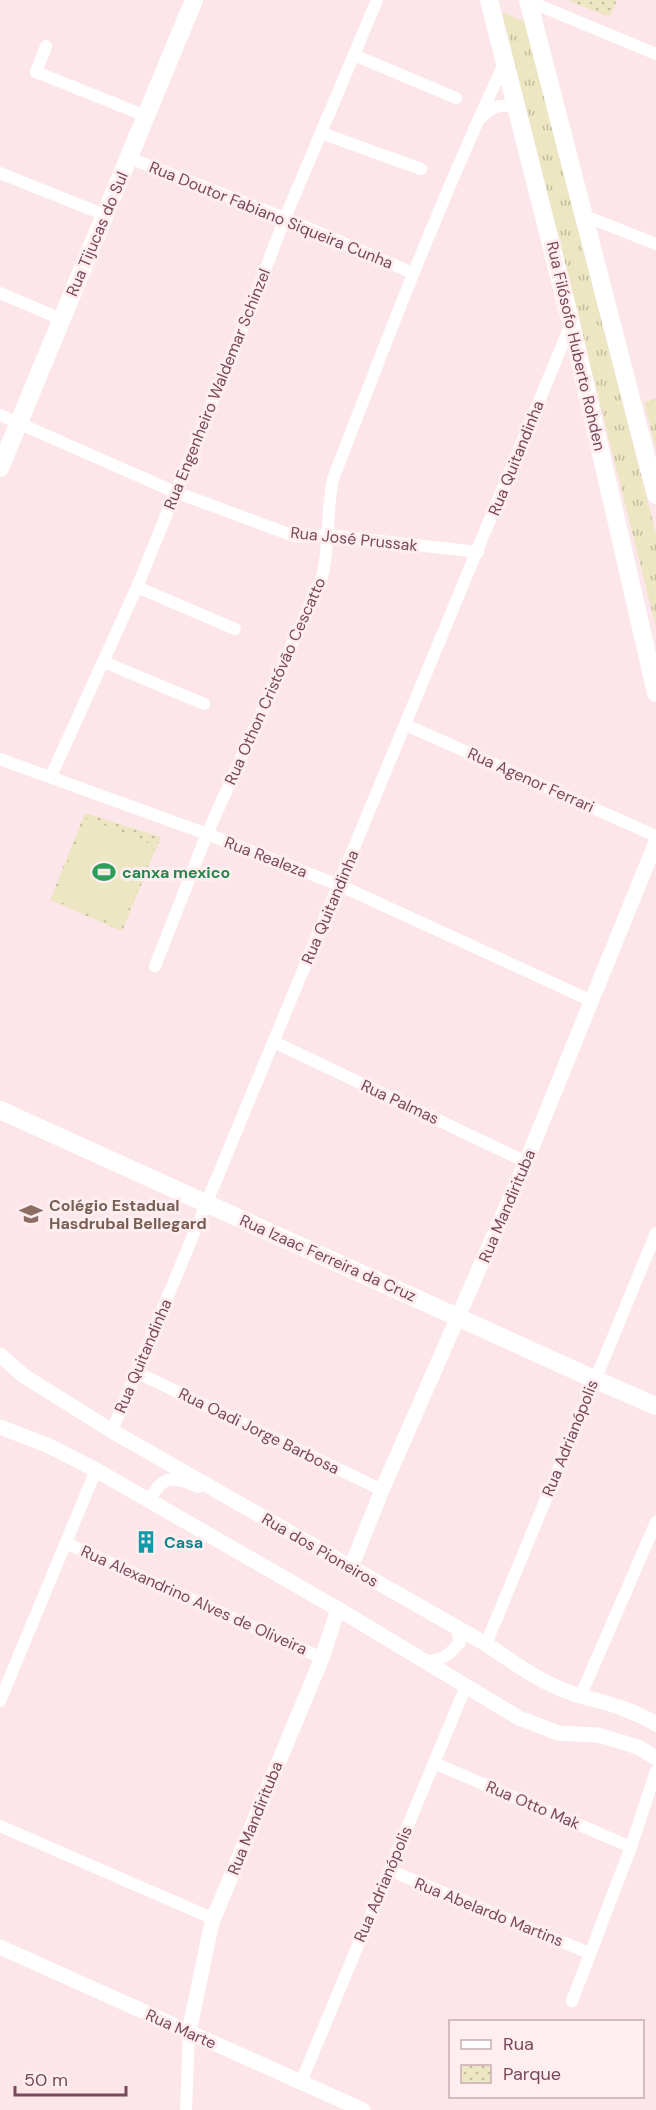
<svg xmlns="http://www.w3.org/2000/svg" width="656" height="2110" font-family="'DM Sans',sans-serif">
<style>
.grass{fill:url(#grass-tufts)}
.park{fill:url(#park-dots)}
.pitch{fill:#ece6c3}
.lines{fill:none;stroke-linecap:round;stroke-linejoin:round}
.minor{stroke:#fff;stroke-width:12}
.tertiary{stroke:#fff;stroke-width:15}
.secondary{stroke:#fff;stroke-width:18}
.labels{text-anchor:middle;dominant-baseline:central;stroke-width:6;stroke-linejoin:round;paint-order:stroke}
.street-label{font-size:16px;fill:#79495b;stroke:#ffeef0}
.leisure-label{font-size:16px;font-weight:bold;fill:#27864d;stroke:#ffeef0;text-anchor:start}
.education-label{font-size:16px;font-weight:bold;fill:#785e54;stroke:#ffeef0;text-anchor:start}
.culture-label{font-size:16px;font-weight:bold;fill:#0d838f;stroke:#ffeef0;text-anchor:start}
</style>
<defs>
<pattern id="grass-tufts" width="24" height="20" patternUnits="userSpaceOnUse" patternTransform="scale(1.5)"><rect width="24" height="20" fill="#ece6c3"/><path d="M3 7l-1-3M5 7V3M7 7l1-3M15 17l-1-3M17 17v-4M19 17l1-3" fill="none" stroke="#c4bca1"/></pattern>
<pattern id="park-dots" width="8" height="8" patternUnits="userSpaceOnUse" patternTransform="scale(1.5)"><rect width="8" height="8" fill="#ece6c3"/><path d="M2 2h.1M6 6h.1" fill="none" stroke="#c4bca1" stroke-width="1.8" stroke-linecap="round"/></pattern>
</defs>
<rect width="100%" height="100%" fill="#fde6e9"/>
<g class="grass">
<polygon points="502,12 525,22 656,534 656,627"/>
<polygon points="655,399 656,402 656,449 644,402"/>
</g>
<g class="park">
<polygon points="567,0 617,0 610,17"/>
<polygon points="85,813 161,837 122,931 50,900"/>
</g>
<polygon class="pitch" points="87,818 155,846 121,927 53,899"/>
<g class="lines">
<g class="minor">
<polyline points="526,0 656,54"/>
<polyline points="46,46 36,72 146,116"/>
<polyline points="354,55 456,98"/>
<path d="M481,118C494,105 501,103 518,109"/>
<polyline points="321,133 421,169"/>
<polyline points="129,158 285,218 413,273"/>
<polyline points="0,173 105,215"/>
<polyline points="585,216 656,244"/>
<polyline points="0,293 61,319"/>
<polyline points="0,415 175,492 294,536 310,537 327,535 478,552"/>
<polyline points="137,587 235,629"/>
<polyline points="104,662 204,704"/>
<polyline points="406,725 656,836"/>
<polyline points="0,759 207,834 339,885 592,1001"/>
<polyline points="51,776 137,587 247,317 285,218 377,0"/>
<path d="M155,966L207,834L322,577C330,545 326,512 333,479C387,339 441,198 505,62"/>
<polyline points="274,1042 526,1162"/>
<polyline points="136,1372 382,1490"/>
<polyline points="112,1431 571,324"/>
<path d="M150,1501C161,1474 175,1476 198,1487"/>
<polyline points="66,1543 322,1658"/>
<polyline points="486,1644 656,1233"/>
<path d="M424,1662C443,1659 448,1657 460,1642L456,1627"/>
<polyline points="581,1695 656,1522"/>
<polyline points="0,1701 96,1470"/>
<polyline points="434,1763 631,1847"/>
<polyline points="0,1826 214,1919"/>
<polyline points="389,1870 589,1953"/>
<polyline points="572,2001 631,1847 656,1771"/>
<polyline points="301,2082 466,1686"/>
<polyline points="186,2110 189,2032"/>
</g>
<g class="tertiary">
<path d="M0,1355L24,1376L112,1431L486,1644C514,1663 541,1683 574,1694C601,1702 631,1708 656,1724"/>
<polyline points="0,1427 47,1445 96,1470 338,1609 519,1718 558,1733 598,1735 638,1747 656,1758"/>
<polyline points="351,1567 382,1490 526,1162 656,842"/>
<polyline points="0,1947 363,2110"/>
<polyline points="189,2032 212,1922 322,1658 338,1609"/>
</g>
<g class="secondary">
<polyline points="489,0 571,323 656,693"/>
<polyline points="528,0 656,495"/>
<polyline points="0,468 194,0"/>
<polyline points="0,1110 594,1379 656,1406"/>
</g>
</g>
<defs>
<g id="stadium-bare" transform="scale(1.8)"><path d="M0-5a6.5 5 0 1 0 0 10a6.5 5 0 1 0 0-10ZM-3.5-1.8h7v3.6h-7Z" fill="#2e9e5b" stroke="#ffeef0" stroke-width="2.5" paint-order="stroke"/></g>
<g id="school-bare" transform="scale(1.8)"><path d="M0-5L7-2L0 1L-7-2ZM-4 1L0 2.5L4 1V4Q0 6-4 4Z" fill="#8d6e63" stroke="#ffeef0" stroke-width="2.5" paint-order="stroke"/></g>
<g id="building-bare" transform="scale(1.8)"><path d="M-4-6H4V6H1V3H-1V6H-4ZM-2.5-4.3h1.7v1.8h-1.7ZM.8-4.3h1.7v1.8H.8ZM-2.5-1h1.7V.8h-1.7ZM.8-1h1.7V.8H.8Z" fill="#0f9aa8" stroke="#ffeef0" stroke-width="2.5" paint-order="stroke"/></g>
</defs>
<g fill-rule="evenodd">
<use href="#stadium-bare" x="104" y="872"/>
<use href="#school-bare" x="31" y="1214"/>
<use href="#building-bare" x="146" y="1542"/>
</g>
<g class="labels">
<g class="street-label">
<text transform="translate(271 215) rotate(22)">Rua Doutor Fabiano Siqueira Cunha</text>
<text transform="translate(97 234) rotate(-67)">Rua Tijucas do Sul</text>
<text transform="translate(576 346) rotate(77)">Rua Filósofo Huberto Rohden</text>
<text transform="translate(217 389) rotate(-68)">Rua Engenheiro Waldemar Schinzel</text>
<text transform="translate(516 458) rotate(-68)">Rua Quitandinha</text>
<text transform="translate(354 539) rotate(6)">Rua José Prussak</text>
<text transform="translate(275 681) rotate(-66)">Rua Othon Cristóvão Cescatto</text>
<text transform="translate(531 780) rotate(24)">Rua Agenor Ferrari</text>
<text transform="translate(266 857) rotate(21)">Rua Realeza</text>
<text transform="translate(330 907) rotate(-67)">Rua Quitandinha</text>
<text transform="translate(400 1102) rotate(25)">Rua Palmas</text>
<text transform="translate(507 1206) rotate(-67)">Rua Mandirituba</text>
<text transform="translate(328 1258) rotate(24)">Rua Izaac Ferreira da Cruz</text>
<text transform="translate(143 1356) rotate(-67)">Rua Quitandinha</text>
<text transform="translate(259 1431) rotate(26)">Rua Oadi Jorge Barbosa</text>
<text transform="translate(570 1438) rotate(-68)">Rua Adrianópolis</text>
<text transform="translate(320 1550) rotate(30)">Rua dos Pioneiros</text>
<text transform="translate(194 1600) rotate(24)">Rua Alexandrino Alves de Oliveira</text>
<text transform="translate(533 1805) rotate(23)">Rua Otto Mak</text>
<text transform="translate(255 1818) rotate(-68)">Rua Mandirituba</text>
<text transform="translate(383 1884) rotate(-67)">Rua Adrianópolis</text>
<text transform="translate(489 1912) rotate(22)">Rua Abelardo Martins</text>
<text transform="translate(181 2029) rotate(24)">Rua Marte</text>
</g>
<g class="leisure-label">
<text x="122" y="872">canxa mexico</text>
</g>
<g class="education-label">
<text x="49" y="1205">Colégio Estadual<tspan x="49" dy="18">Hasdrubal Bellegard</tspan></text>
</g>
<g class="culture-label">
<text x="164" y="1542">Casa</text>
</g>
</g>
<rect x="449" y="2020" width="195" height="78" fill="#ffeef0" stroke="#c9acb4" stroke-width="1.5"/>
<rect x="461" y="2040" width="30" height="9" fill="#ffffff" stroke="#c9acb4" stroke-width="1.5"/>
<text x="503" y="2050" font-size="18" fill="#79495b">Rua</text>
<rect x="461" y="2065" width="30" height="18" fill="url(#park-dots)" stroke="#c9acb4" stroke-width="1.5"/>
<text x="503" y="2080" font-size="18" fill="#79495b">Parque</text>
<path d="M15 2086v9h111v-9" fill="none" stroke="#79495b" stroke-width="3"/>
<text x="24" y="2086" font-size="18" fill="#79495b" stroke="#ffeef0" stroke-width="4.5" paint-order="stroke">50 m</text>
</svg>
